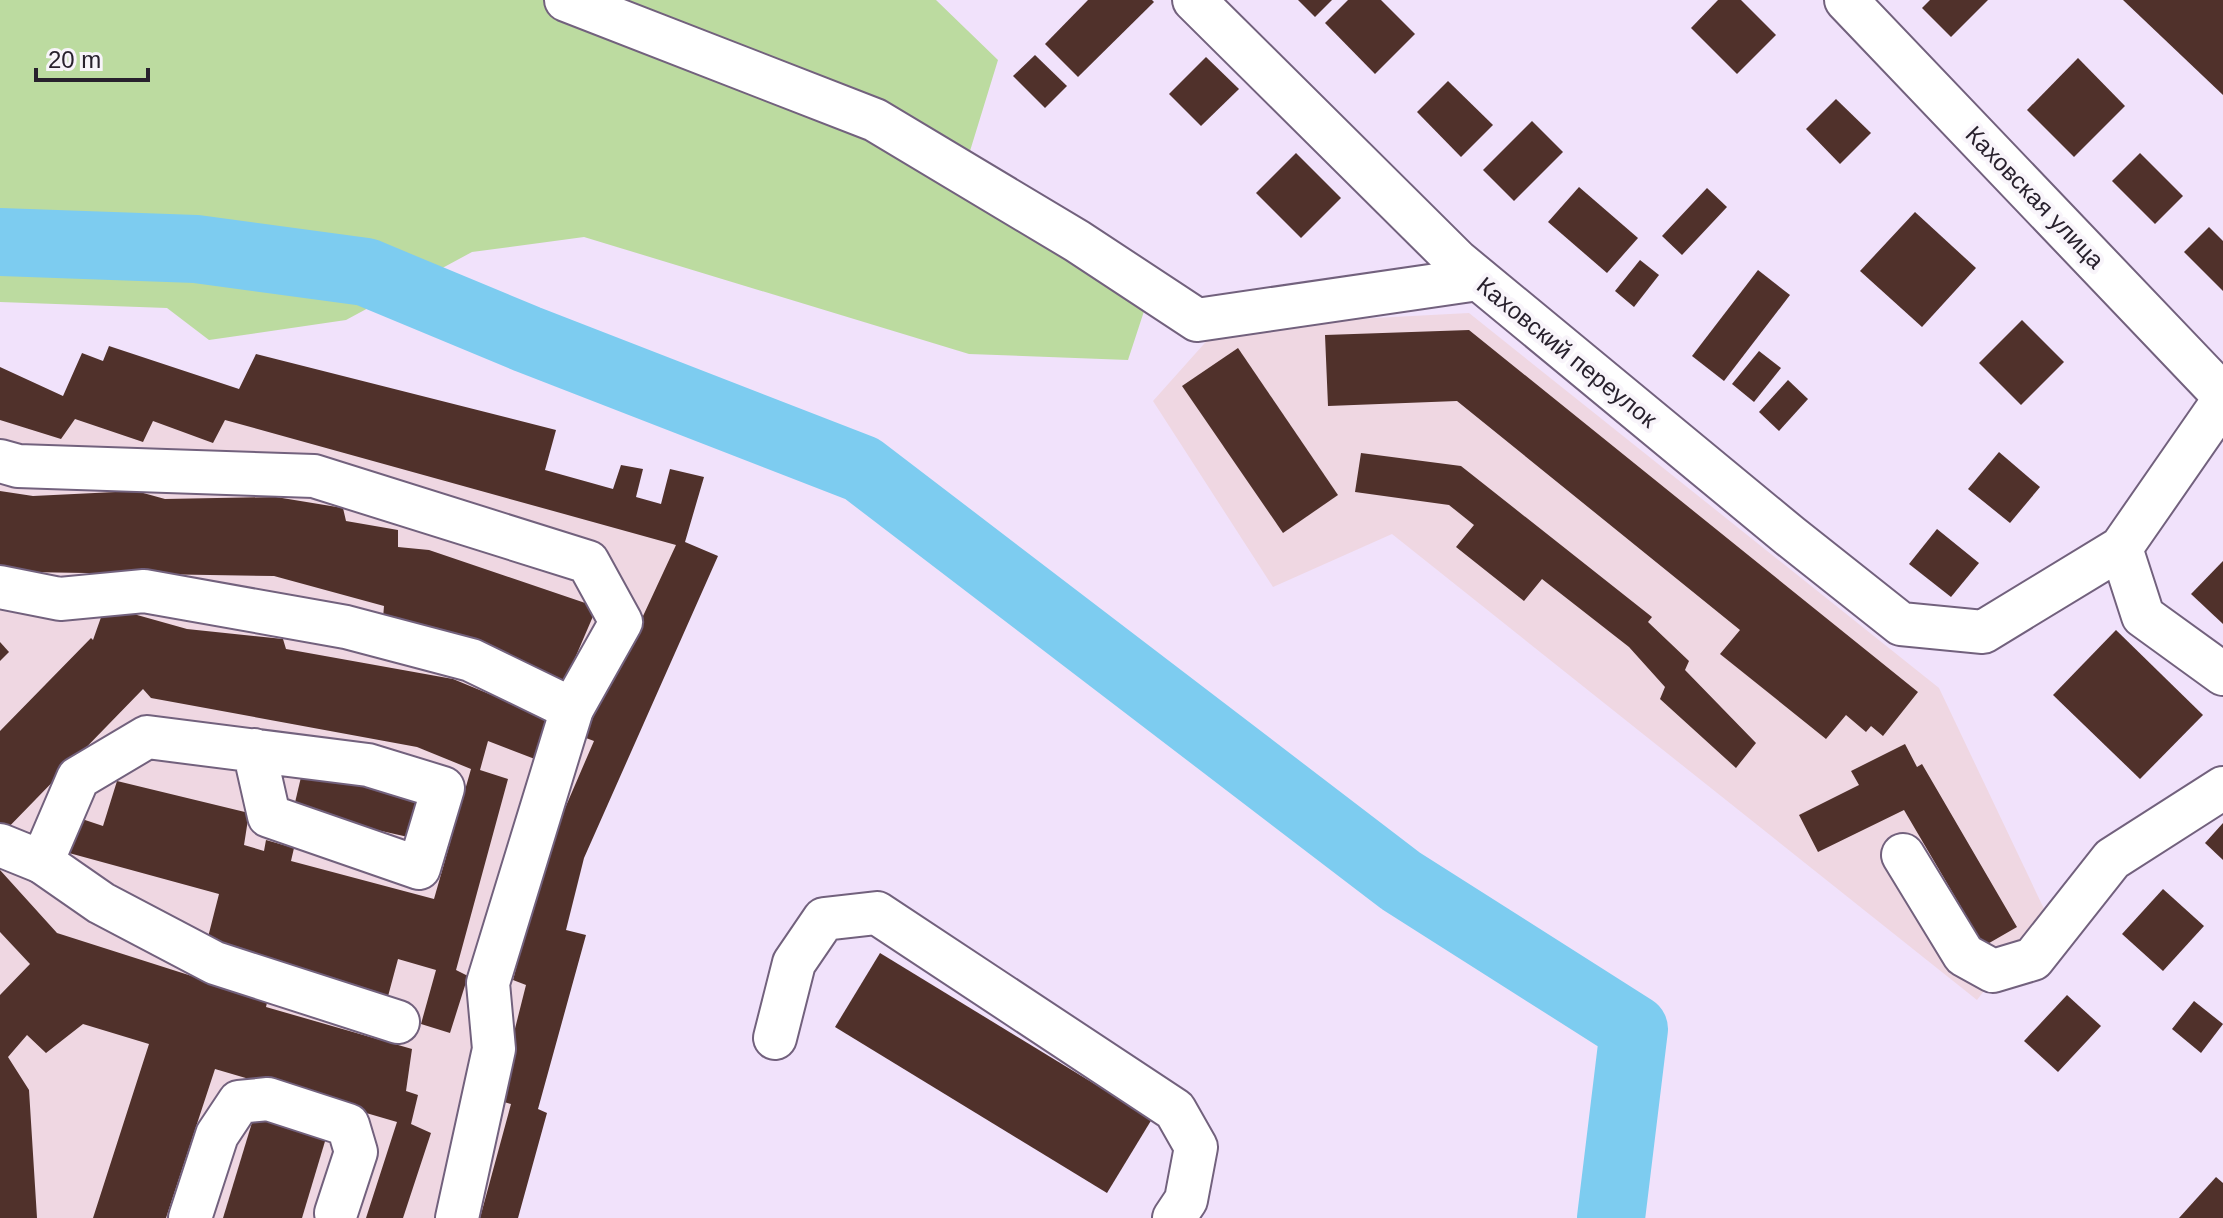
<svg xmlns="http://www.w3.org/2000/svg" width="2223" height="1218" font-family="Helvetica,sans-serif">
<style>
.industrial{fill:#efd7e2}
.green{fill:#bcdba0}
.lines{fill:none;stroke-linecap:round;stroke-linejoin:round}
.river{stroke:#7dccf0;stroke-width:68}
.building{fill:#50312b}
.minor-casing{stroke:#72617d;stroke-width:46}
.minor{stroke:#fff;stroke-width:42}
.labels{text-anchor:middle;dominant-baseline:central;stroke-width:8;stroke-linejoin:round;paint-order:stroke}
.street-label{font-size:24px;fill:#28212d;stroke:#f8f4fa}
</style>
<rect width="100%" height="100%" fill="#f1e2fb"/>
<g class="industrial">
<polygon points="1469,313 1939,688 2045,911 1977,1000 1392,534 1273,587 1153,401 1220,326"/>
<polygon points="0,393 98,408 351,410 679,535 683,559 532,964 502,1218 0,1218"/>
</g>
<polygon class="green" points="0,0 936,0 998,60 966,164 1148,299 1128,360 969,354 584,237 472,252 346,320 209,340 167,308 0,302"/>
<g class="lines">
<polyline class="river" points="0,242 196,249 366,272 527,339 862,469 1401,881 1634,1029 1611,1218"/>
</g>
<g class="building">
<polygon points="1088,0 1152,0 1154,2 1078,77 1045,44"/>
<polygon points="1298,0 1332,0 1315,17"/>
<polygon points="1348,0 1381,0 1415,34 1375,74 1325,23"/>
<polygon points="1718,0 1741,0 1776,35 1737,74 1691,28"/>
<polygon points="1930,0 1988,0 1951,37 1922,8"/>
<polygon points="2123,0 2223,0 2223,95"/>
<polygon points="1035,55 1067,86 1045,108 1013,76"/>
<polygon points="1206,57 1239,89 1201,126 1169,94"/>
<polygon points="2078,58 2125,106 2074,157 2027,110"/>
<polygon points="1448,81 1493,125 1461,157 1417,112"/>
<polygon points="1836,99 1871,133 1840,164 1806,129"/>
<polygon points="1532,121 1563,152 1514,201 1483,170"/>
<polygon points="1296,153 1341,198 1301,238 1256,193"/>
<polygon points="2140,153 2183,196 2155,224 2112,181"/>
<polygon points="1579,187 1638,238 1607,273 1548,222"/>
<polygon points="1707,188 1727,207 1682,255 1662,236"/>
<polygon points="1915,212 1976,268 1922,327 1860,271"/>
<polygon points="2209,227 2223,241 2223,291 2184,252"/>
<polygon points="1640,260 1659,275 1634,307 1615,291"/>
<polygon points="1758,270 1790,295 1724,381 1692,356"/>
<polygon points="2022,320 2064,362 2021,405 1979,363"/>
<polygon points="1469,330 1918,692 1883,736 1871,726 1866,732 1846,715 1826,739 1720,654 1740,630 1457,401 1328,406 1325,335"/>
<polygon points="109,346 239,389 256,354 556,430 545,470 613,489 621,465 643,469 636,497 661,504 670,469 704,477 685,542 718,556 584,858 566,930 586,935 538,1109 547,1113 518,1218 480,1218 511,1104 497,1100 526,985 513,980 547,850 594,741 578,735 624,657 676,545 225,420 213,443 153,421 143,442 75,419 61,439 0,420 0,367 63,396 82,353 103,361"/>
<polygon points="1238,348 1338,495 1283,533 1182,386"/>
<polygon points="1759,351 1781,368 1754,402 1732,384"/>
<polygon points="1788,380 1808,399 1779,431 1759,412"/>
<polygon points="1999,452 2040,487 2010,523 1968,489"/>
<polygon points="1361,453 1461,466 1652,617 1648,622 1689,661 1685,670 1756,743 1736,768 1660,699 1665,687 1629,647 1542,579 1524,601 1456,547 1474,525 1449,505 1355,492"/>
<polygon points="0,491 33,496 136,491 165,499 276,497 343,508 346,521 398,530 398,547 429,550 597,607 563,686 383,618 384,606 274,576 25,572 0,569"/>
<polygon points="1937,529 1979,563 1951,597 1909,564"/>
<polygon points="2223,561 2223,624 2191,594"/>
<polygon points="105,606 187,629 283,639 286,649 453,679 555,721 540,761 488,741 480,770 508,779 456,970 468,976 450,1033 421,1024 436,970 398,959 387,1000 206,945 219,894 69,853 79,818 103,826 117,781 249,813 244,845 264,851 266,840 294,848 291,861 434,899 471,769 417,747 151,698 143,689 0,836 0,731 91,638 93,640"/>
<polygon points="2116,630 2203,715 2140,779 2053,695"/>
<polygon points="0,642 9,652 0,661"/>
<polygon points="1905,744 1917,767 1922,764 2017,927 1984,946 1904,810 1818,852 1799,815 1859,785 1851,771"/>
<polygon points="302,773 417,799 408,837 293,811"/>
<polygon points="2223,823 2223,860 2205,843"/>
<polygon points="0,870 57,933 198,978 269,994 266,1007 412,1049 406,1091 418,1095 411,1124 431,1133 403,1218 366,1218 397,1122 215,1069 166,1218 93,1218 149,1044 83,1024 46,1053 27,1035 8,1057 29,1090 37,1218 0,1218 0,995 30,964 0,932"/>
<polygon points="2163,889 2204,926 2163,971 2122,934"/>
<polygon points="880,953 1152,1119 1107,1193 835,1027"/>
<polygon points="2067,995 2101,1026 2058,1072 2024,1041"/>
<polygon points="2194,1001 2223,1024 2201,1053 2172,1029"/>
<polygon points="254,1116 326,1138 302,1218 223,1218"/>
<polygon points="2216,1177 2223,1183 2223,1218 2179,1218"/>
</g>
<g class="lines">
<g class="minor-casing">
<g id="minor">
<polyline points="566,0 875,120 1077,241 1197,320 1478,279"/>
<polyline points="1194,0 1457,261 1790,536 1901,624 1983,632 2121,548 2223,401"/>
<polyline points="1846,0 2223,395"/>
<polyline points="0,461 18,466 314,476 588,562 621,622 572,709 488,983 494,1049 457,1218"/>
<polyline points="2121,548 2143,616 2223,674"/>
<polyline points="0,587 60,599 144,591 346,627 471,660 572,709"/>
<polyline points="0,845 42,862 78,778 147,737 368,765 443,788 419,868 269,816 254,750"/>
<polyline points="1903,855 1964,955 1993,971 2033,959 2112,859 2223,788"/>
<polyline points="42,862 101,903 215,963 398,1022"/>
<polyline points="775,1038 794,963 824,919 877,913 1175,1110 1196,1147 1186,1200 1174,1218"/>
<polyline points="190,1218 217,1135 239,1102 268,1099 348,1125 356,1152 336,1213"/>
</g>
</g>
<use href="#minor" class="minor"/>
</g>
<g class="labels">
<g class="street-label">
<text transform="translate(2035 197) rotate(46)">Каховская улица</text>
<text transform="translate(1567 352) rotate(39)">Каховский переулок</text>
</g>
</g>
<path d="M36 68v12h112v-12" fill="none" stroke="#28212d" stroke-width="4"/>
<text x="48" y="68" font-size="24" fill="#28212d" stroke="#f8f4fa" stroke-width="6" paint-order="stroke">20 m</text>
</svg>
